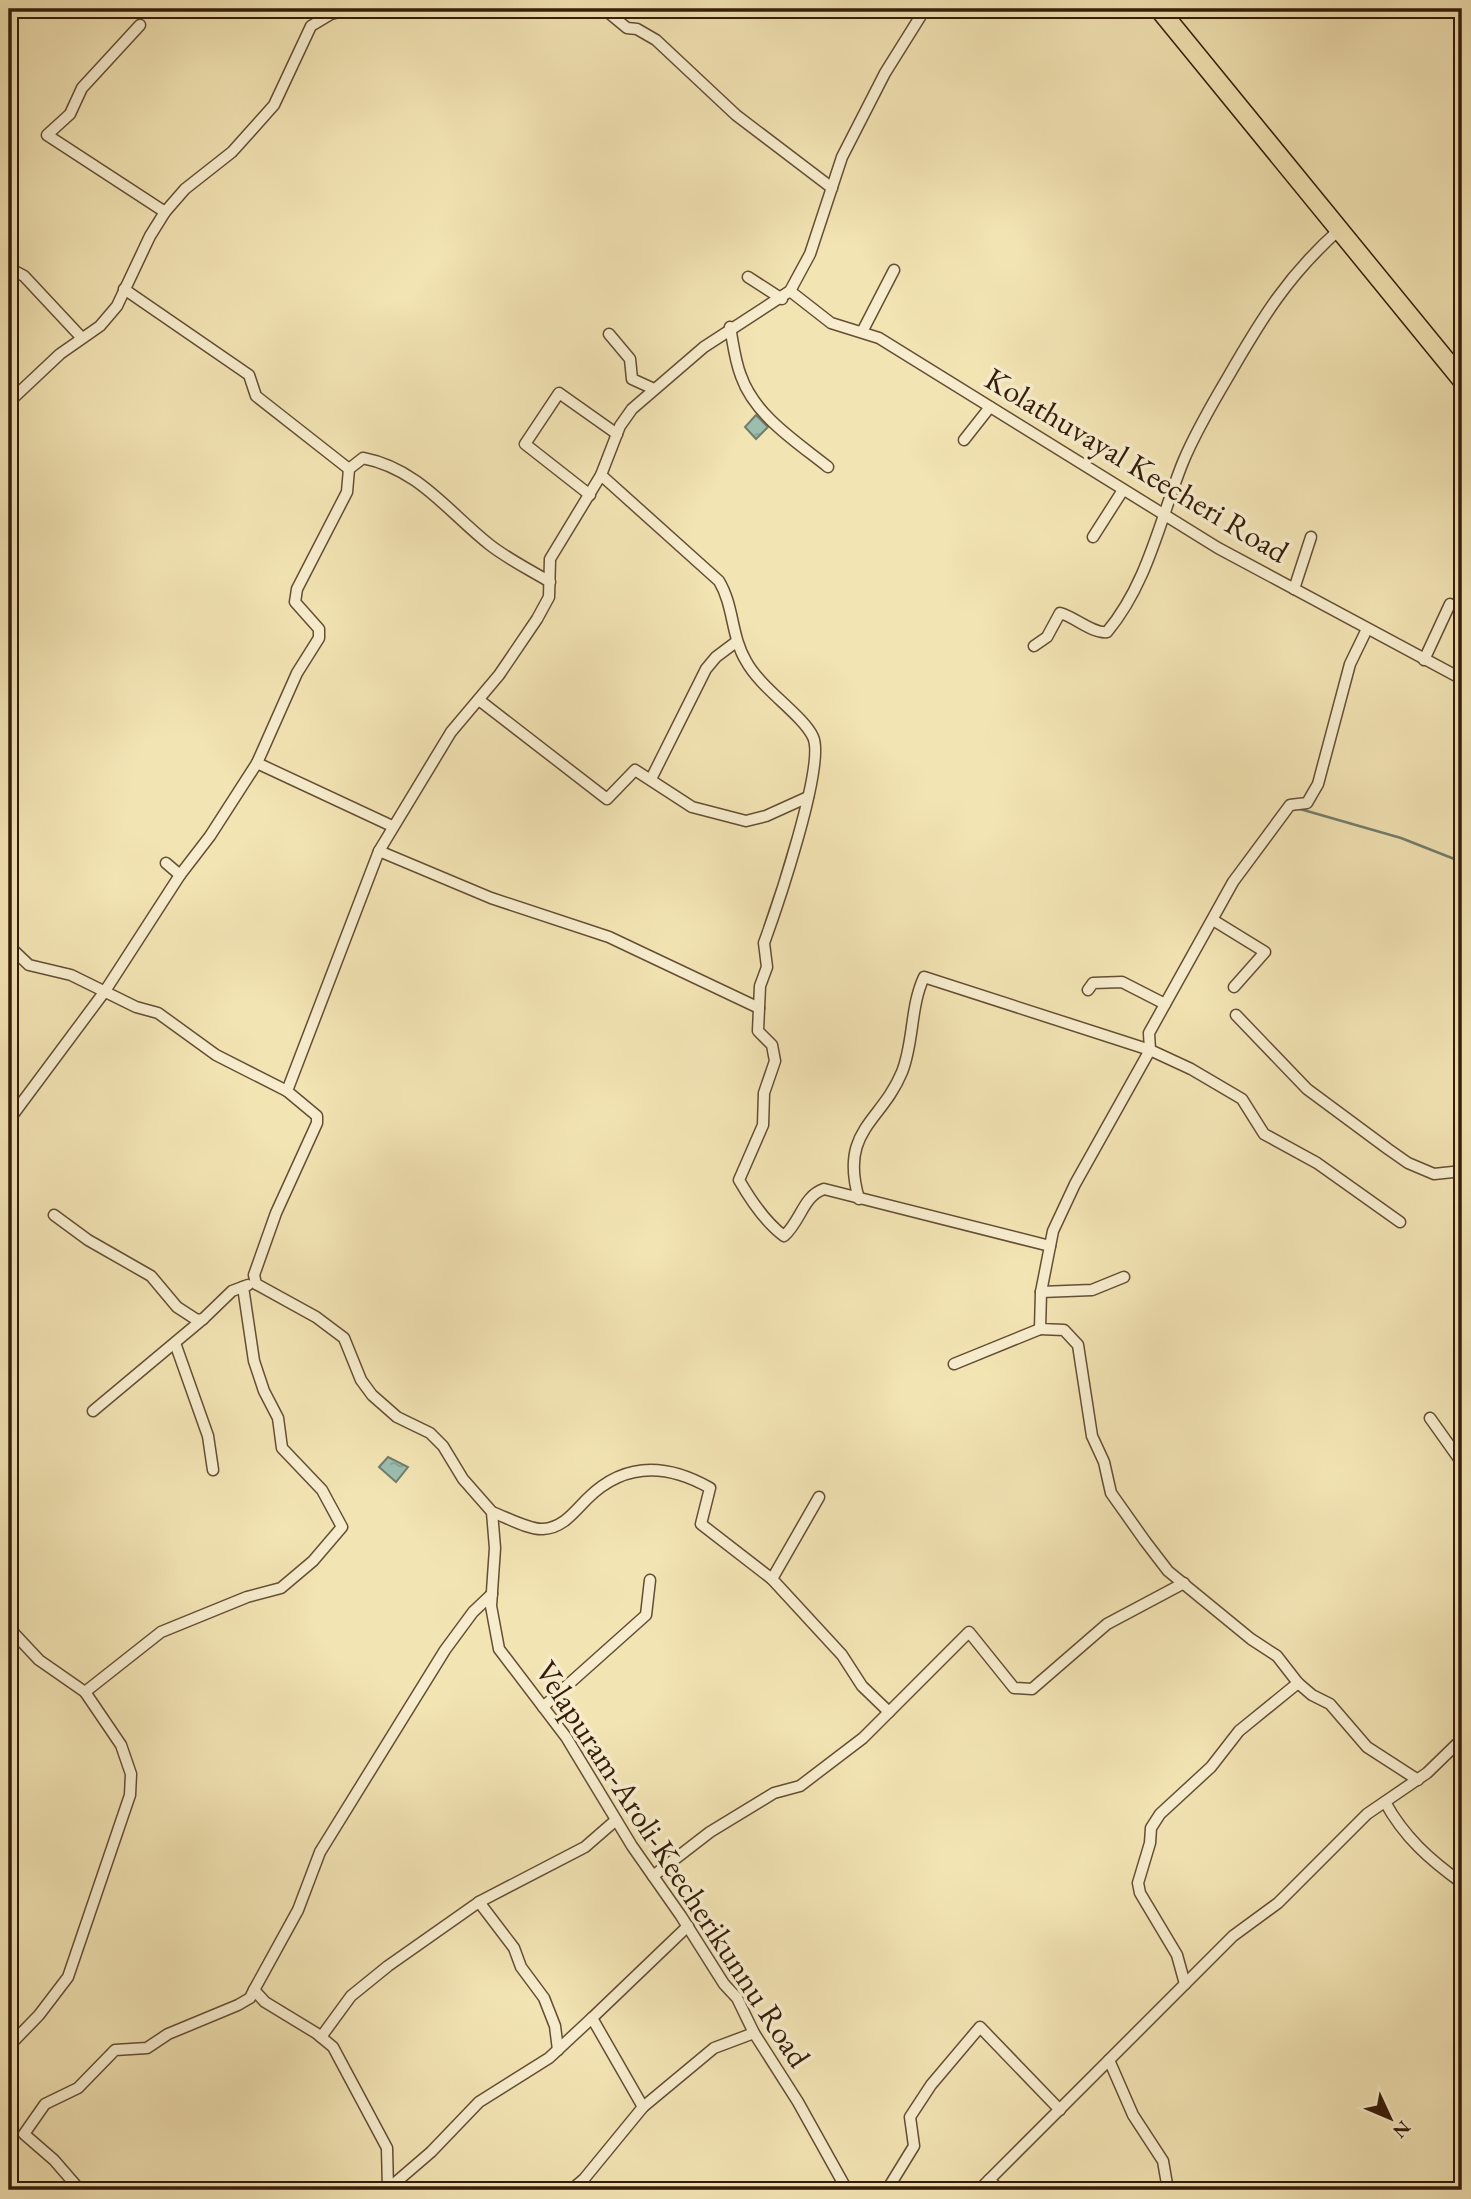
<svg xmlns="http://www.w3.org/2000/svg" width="1471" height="2199" font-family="'EB Garamond',serif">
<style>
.water{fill:url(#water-ripples);stroke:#727d6d;stroke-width:2}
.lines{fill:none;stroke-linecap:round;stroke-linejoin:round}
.stream{stroke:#727d6d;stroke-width:2.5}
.street-casing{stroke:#644e34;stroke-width:13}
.highway-casing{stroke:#351c0a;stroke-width:21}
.street{stroke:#f7edce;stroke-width:10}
.highway{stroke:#f3e4b4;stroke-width:18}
.labels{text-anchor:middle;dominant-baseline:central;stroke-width:7;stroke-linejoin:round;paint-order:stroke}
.street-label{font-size:32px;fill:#351c0a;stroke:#f7edce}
</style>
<defs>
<pattern id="water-ripples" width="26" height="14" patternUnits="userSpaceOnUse" patternTransform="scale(1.75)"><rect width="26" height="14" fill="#9bbeaf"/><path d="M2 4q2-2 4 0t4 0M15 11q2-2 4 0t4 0" fill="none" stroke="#86a395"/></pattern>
</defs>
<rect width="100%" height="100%" fill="#f3e4b4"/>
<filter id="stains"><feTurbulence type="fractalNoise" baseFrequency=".00286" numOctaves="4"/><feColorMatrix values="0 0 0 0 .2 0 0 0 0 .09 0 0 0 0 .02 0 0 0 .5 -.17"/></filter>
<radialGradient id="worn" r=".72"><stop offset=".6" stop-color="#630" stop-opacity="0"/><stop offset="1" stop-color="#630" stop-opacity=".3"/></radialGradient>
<g class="water">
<polygon points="756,415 768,427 756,439 745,427"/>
<polygon points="388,1457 408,1467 396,1482 379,1467"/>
</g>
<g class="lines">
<polyline class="stream" points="1300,809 1401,838 1462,862"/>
<g class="street-casing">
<g id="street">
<polyline points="604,9 627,28 637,29 656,40 736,115 832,188"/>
<polyline points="140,25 82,88 70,114 47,135 165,212"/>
<polyline points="9,268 24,276 81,337"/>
<polyline points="748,277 782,299"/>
<polyline points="124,289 249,375 256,396 349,469"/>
<polyline points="790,291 831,323 879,338 1218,548 1462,679"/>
<path d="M730,327C733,343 735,361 741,376C755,416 797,442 828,467"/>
<polyline points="862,332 894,270"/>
<polyline points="609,334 630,359 632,379 654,389"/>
<polyline points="9,402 60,354 100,326 117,306 150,236 165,212 185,189 232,152 274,105 311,26 331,14 352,9"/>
<polyline points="964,440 990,407"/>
<path d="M601,475L719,581C734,606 731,636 746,661C761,689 803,715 813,737C826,764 776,910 764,943L767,967L760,986L758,1031L772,1045L775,1061L764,1093L763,1125L739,1180C750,1199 766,1223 784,1236C801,1221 803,1196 824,1189L1050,1246"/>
<polyline points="590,495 525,444 559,393 617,434"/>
<polyline points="1093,537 1123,490"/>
<polyline points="1294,589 1311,537"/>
<polyline points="1367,629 1350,664 1318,784 1307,803 1290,805 1233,882 1149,1033 1150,1050 1075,1184 1053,1231 1041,1292 1040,1329 1064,1330 1078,1345 1092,1436 1104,1462 1111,1493 1145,1541 1168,1571 1251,1639 1277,1656 1298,1683 1312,1695 1330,1704 1367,1747 1418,1780"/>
<path d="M1034,646L1047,637L1060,613C1075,617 1093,634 1107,632C1148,583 1160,519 1183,462C1195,433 1212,404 1228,377C1262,318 1288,275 1340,229"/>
<polyline points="1424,660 1450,604"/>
<polyline points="479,700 607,799 635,770 692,807 746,821 766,816 808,797"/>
<path d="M257,763L297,673L319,638V629L295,602L297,589L347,492L349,469L363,458C419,469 448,512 490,545C508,559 530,570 550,582"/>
<polyline points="651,779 706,669 716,657 736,642"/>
<polyline points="379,851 491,898 609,937 759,1008"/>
<polyline points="166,863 180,875 210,836 257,763 392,826"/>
<polyline points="1213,920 1265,952 1234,987"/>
<polyline points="9,946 29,965 71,975 136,1007 158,1013 216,1055 287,1091"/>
<polyline points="1088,990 1093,983 1122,982 1165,1004"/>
<polyline points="1236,1015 1307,1089 1388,1149 1408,1163 1434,1174 1462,1171"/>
<polyline points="9,1120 105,991 180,875"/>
<path d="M859,1199C839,1130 881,1123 902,1072C914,1042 910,1007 924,977L1150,1050L1191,1069L1242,1099L1264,1134L1317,1163L1400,1222"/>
<polyline points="54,1215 88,1240 151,1276 177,1307 197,1320 203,1319 232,1291 248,1285"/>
<polyline points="1041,1292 1092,1290 1124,1277"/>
<polyline points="175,1343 208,1436 213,1470"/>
<polyline points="954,1364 1040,1329"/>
<polyline points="93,1411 203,1319"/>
<polyline points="1430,1418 1462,1463"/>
<path d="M492,1512C506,1517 529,1530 543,1529C563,1528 574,1512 587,1499C624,1462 666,1463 710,1488L701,1524L772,1579L819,1497"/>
<polyline points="772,1579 842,1655 862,1686 889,1712"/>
<polyline points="9,1628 39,1660 85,1692 121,1745 131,1774 130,1795 68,1977 39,2015 9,2046"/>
<polyline points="85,1692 161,1632 247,1597 281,1588 313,1561 342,1527 322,1490 282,1448 278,1418 264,1391 254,1361 243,1287"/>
<polyline points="543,1707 646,1615 650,1580"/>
<path d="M1385,1802C1404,1837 1430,1860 1462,1883"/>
<polyline points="653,1876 710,1832 774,1793 800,1786 863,1738 969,1632 1014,1688 1032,1689 1107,1624 1184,1583"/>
<polyline points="479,1902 514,1948 521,1967 544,1998 555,2026 558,2050"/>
<polyline points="1185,1984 1177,1955 1140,1893 1138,1883 1150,1843 1151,1828 1160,1814 1211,1767 1239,1731 1298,1683"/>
<polyline points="321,2037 351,1996 388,1966 479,1902 585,1847 616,1820"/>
<polyline points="1109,2060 1133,2115 1163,2161 1168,2190"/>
<polyline points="643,2107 714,2048 754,2033"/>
<polyline points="989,2180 1000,2190"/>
<polyline points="388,2189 431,2152 479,2102 549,2058 592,2018"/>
<polyline points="80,2190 54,2160 24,2134 45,2104 78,2088 115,2050 147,2048 168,2034 238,2005 250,1998 254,1990"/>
<polyline points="388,2190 387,2148 333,2047 316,2033 265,2002 254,1990 298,1910 320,1852 445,1650 473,1612 492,1594"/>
<polyline points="571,2190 584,2179 643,2107 592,2018 688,1926"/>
<polyline points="847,2190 798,2102 754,2033 737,1998 724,1984 681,1916 632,1846 566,1737 499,1649 491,1606 495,1548 492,1512 463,1479 443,1446 430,1433 397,1417 372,1395 361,1380 344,1338 316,1317 256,1284 254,1275 276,1213 317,1123 317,1116 287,1091 379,851 451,732 499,675 537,619 549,597 550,559 601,475 620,426 632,409 704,347 790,291 810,254 842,157 885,73 925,9"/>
<polyline points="887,2190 914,2146 910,2117 931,2085 980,2027 1060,2110"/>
<polyline points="979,2190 1233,1936 1278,1903 1367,1814 1427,1773 1462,1739"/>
</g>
</g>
<g class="highway-casing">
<polyline id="highway" points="1159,9 1462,380"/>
</g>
<use href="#street" class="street"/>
<use href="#highway" class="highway"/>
</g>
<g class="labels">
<g class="street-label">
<text transform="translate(1137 465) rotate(31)">Kolathuvayal Keecheri Road</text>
<text transform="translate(673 1864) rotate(57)">Velapuram-Aroli-Keecherikunnu Road</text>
</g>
</g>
<rect width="1471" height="2199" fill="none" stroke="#f3e4b4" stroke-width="35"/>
<rect x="10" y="10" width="1450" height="2178" fill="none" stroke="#351c0a" stroke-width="3.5"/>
<rect x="18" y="18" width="1436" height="2164" fill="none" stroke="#351c0a" stroke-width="2"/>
<g transform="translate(1390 2118) rotate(134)" stroke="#f7edce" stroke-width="5" paint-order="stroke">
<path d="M0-5L12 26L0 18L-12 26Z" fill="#351c0a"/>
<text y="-10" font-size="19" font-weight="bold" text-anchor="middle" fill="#351c0a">N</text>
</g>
<rect width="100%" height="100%" filter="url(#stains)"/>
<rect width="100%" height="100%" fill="url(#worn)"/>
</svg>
